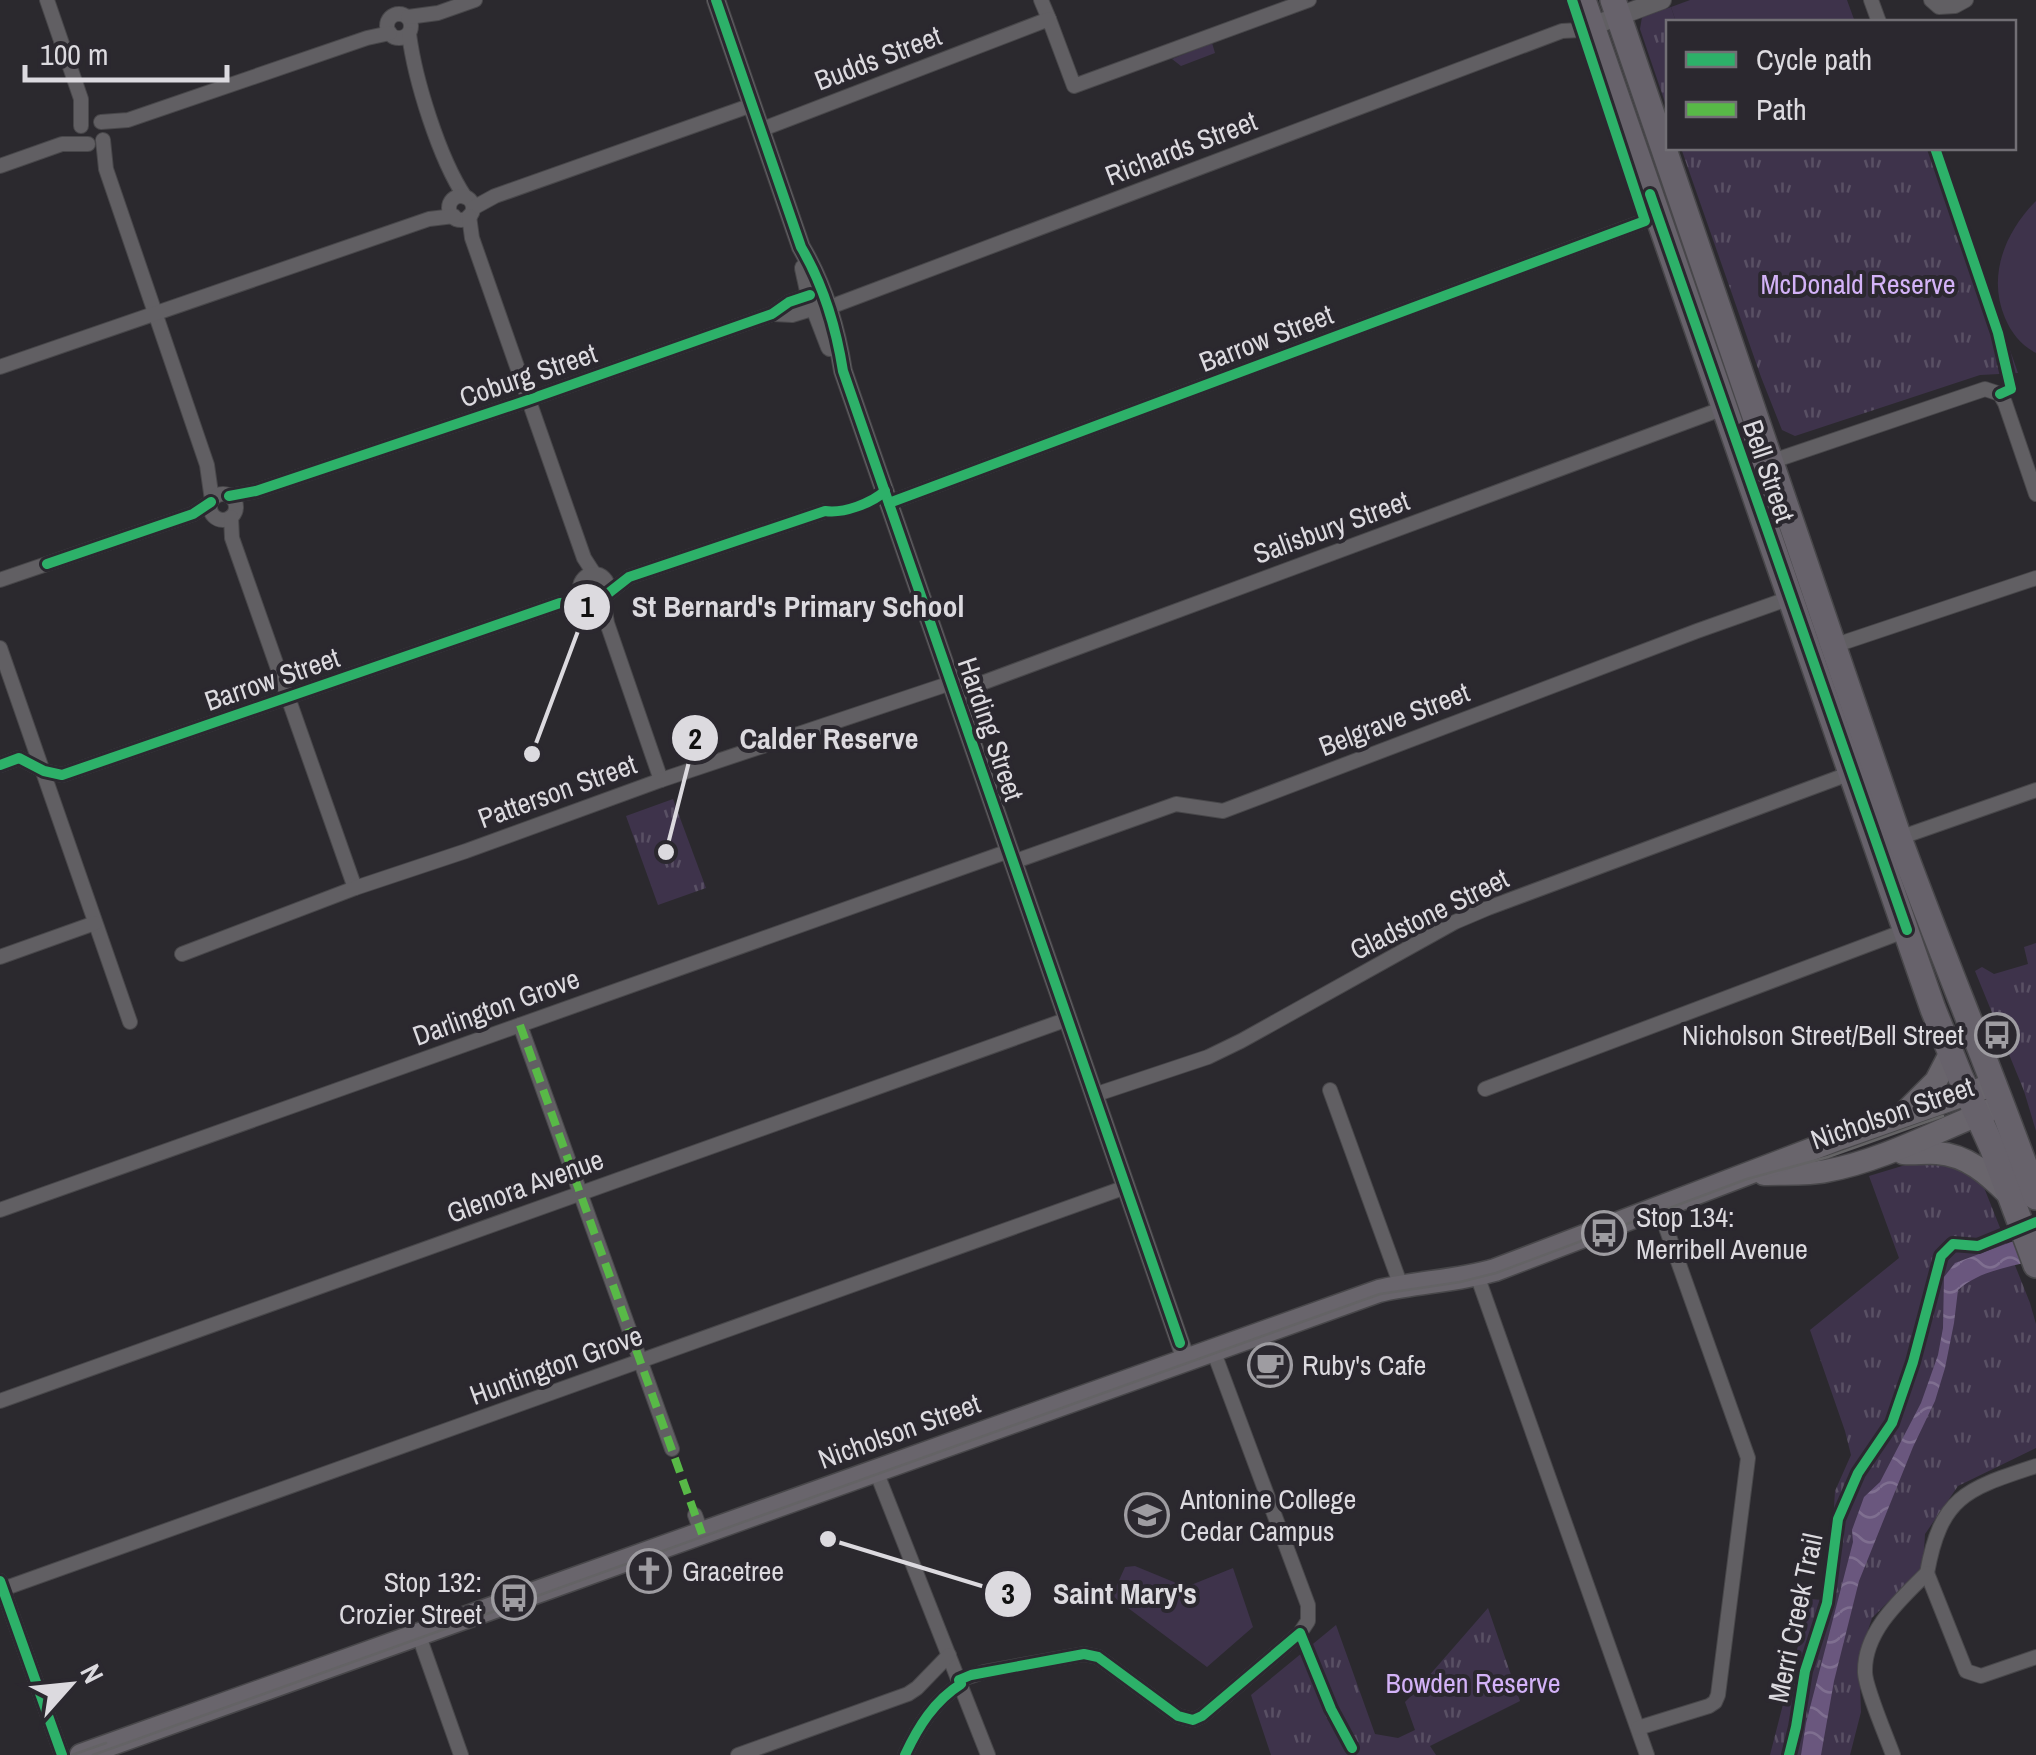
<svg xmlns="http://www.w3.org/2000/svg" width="2036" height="1755" font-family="'Archivo Narrow',sans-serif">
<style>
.park{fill:url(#park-tufts)}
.garden{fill:#3e334b}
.water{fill:url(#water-waves)}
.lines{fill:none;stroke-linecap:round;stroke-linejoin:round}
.minor-casing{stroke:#48474a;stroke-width:16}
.tertiary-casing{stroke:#48474a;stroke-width:20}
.primary-casing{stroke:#48474a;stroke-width:25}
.trunk-casing{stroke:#48474a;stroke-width:28}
.minor{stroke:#615f63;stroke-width:14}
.tertiary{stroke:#615f63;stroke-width:18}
.primary{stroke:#69656c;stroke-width:22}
.trunk{stroke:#67626b;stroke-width:25}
.tram{stroke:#646365;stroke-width:2.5}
.quiet{stroke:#58b947;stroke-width:8;stroke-dasharray:15 8;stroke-linecap:butt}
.cycleway-casing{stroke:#2b282f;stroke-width:16}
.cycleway{stroke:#2db169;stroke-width:10}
.labels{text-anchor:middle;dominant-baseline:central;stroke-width:8;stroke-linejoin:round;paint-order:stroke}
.street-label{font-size:28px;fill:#dcdadf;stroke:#2b282f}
.park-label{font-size:28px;fill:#d3b2f7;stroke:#2b282f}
.poi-label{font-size:28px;fill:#dcdadf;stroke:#2b282f;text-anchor:start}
.leader{fill:none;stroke:#dcdadf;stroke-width:4}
.callout-dot{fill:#dcdadf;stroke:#2b282f;stroke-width:4}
.mark-label{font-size:30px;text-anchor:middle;font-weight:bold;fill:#111}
.callout-label{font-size:30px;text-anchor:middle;font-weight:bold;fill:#dcdadf;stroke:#2b282f;stroke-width:8;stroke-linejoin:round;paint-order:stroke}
</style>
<defs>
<pattern id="park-tufts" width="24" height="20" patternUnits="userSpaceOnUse" patternTransform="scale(2.5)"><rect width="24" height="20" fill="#3e334b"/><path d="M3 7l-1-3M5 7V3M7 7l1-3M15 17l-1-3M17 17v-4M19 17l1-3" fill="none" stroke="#595064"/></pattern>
<pattern id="water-waves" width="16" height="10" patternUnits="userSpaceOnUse" patternTransform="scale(2.5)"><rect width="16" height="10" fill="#6a577e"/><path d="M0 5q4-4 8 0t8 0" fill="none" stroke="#7f6f90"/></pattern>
</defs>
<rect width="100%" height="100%" fill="#2b292e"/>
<g class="park">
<polygon points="1671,7 1676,22 1668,22 1668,111 1640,29 1642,17"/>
<polygon points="1212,43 1215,53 1181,66 1172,59"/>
<polygon points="1681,148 1939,148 2018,373 1980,375 1795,436 1782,430 1761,377"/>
<polygon points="673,799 706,888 658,905 626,816"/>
<polygon points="2036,943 2036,1131 2024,1091 1975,971 1982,967 1994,974 2028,964 2024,947"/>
<polygon points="1912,1163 1939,1163 1959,1169 1983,1185 2030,1303 2036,1324 2036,1448 1958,1486 1925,1534 1923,1567 1872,1618 1859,1657 1861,1712 1850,1755 1770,1755 1810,1599 1823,1600 1830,1570 1835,1491 1851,1455 1845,1431 1810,1330 1899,1258 1869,1176"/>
<polygon points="1488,1608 1520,1701 1430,1746 1436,1755 1271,1755 1251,1695 1336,1625 1375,1734 1398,1738 1415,1730 1405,1702 1423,1684 1429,1682 1427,1678"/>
</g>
<g class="garden">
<polygon points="1690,0 1847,0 1855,22 1676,22 1671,7"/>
<path d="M2036,201V353C2021,345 2012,334 2005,318C1987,276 2005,232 2036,201Z"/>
<polygon points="1135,1566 1186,1587 1233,1568 1253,1627 1207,1667 1112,1596 1125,1567"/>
</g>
<path class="water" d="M2036,1236V1260C2009,1267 1979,1271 1958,1290L1954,1323L1945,1368L1935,1401L1913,1447L1859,1581L1834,1681L1821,1755H1801L1806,1723L1853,1542L1852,1530L1864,1497L1880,1482L1921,1403L1938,1355L1943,1328L1944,1277L1955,1263L2011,1242Z"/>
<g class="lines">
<g class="minor-casing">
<g id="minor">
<polyline points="47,0 81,99 81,126"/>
<polyline points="1041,0 1049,19"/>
<polyline points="1871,0 1879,22"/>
<polyline points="1931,0 1939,7 1955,6 1966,0"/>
<circle cx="399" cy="26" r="12"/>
<polyline points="408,17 438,13 475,0"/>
<path d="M409,34C415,80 439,158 465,197"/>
<polyline points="101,122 128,120 367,38 390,33"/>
<polyline points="760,130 1049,19 1074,86 1309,0"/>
<polyline points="103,140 106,169 207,465 212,500"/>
<polyline points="0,166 62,144 88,144"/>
<circle cx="461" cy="208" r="12"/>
<polyline points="473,208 495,196 752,105"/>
<polyline points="469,216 472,238 584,558 595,575"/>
<polyline points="822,310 1562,31 1580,30 1593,35"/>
<polyline points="773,314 792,315 815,308"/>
<polyline points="0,367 429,219 454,216"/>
<polyline points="1764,464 1985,389 2000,394 2005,403 2036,494"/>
<circle cx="223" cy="507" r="13"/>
<polyline points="229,496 256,491 528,400 772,314 789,302 810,295"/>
<polyline points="889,503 1658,216"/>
<polyline points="231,517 232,538 355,888"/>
<circle cx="594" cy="588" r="14"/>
<polyline points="0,580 193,514 211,502"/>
<polyline points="606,595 629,577 825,511"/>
<polyline points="603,599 607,623 661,780"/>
<polyline points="1833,646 2036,578"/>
<polyline points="0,648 130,1022"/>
<polyline points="955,693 1724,408"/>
<polyline points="0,765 19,758 44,771 62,775 560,603 590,601"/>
<polyline points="1899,838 2036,790"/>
<polyline points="1013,862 1176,804 1223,811 1697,631 1790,598"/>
<polyline points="182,954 355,888 466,851 661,780 951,683"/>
<polyline points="0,957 95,923"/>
<polyline points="520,1025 672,1449"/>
<polyline points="1485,1089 1907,930"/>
<polyline points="1330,1090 1401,1286"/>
<polyline points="1094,1095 1208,1057 1241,1041 1455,922 1488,908 1851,773"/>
<polyline points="0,1210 1009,851"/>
<polyline points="1477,1275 1647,1755"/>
<polyline points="0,1401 1068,1019"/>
<polyline points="876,1471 988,1755"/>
<polyline points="695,1515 702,1534"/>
<polyline points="1927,1573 1966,1671 1981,1676 2036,1657"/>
<path d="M1927,1573C1941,1496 1966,1489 2036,1466"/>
<polyline points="0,1581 62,1755"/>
<polyline points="3,1589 1126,1187"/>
<polyline points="419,1636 461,1755"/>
<polyline points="959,1680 984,1672 1084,1654 1098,1657 1178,1716 1193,1720 1202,1716 1300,1633 1308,1621 1308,1605 1213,1350"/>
<polyline points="1638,1728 1709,1706 1715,1702 1718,1695 1748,1458 1659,1208"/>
<polyline points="738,1755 908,1694 917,1688 949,1655"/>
<path d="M905,1755C918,1727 934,1701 961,1684"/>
<path d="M1893,1755C1887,1738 1865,1687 1865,1672C1864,1631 1901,1599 1927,1573"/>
</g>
</g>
<g class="tertiary-casing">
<g id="tertiary">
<path d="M716,0L801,247C824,286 836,327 843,371L1186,1360"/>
<polyline points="1592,26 1662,0"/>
<polyline points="804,268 810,295 830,347"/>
</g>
</g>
<g class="primary-casing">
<g id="primary">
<polyline points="1907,1110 1936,1081 1950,1054"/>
<path d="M1903,1153C1915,1154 1926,1152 1937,1153C1967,1155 1988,1174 2008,1194"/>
<path d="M1764,1174C1785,1173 1806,1175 1826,1171C1885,1160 1940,1129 1995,1108"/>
<path d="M81,1755L1379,1291C1418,1282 1457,1281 1495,1270L1841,1138L1995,1084"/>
</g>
</g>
<g class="trunk-casing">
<g id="trunk">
<polyline points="1583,0 1933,1009 1960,1076 1992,1147 2036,1265"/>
<path d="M1613,0L1899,838C1943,958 1993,1076 2036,1197"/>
</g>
</g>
<use href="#minor" class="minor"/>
<use href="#tertiary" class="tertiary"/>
<use href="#primary" class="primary"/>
<use href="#trunk" class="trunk"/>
<g class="tram">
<polyline points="72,1755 106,1743"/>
<polyline points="93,1755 1380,1294 1460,1282 1496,1273 1747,1179 1828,1157 1943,1116"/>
</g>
<polyline class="quiet" points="520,1025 702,1534"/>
<g class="cycleway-casing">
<g id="cycleway">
<path d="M716,0L801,247C824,286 836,327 843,371L1180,1343"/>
<polyline points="1935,148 1998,333 2011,389 2000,394"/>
<polyline points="1650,194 1907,930"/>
<polyline points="229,496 256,491 528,400 772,314 789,302 810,295"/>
<polyline points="889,503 1645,221 1572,0"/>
<polyline points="47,564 193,514 211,502"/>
<path d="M606,595L629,577L825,511C843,514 872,503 885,491"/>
<polyline points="0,765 19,758 44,771 62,775 560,603 590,601"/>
<polyline points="0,1581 62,1755"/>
<path d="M905,1755C918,1727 934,1701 961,1684L959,1680L971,1675L1084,1654L1098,1657L1178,1716L1193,1720L1202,1716L1300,1633L1331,1709L1352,1748"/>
<polyline points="1789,1755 1796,1727 1805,1671 1827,1603 1838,1519 1858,1473 1892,1423 1913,1362 1941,1256 1953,1244 1978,1246 2036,1222"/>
</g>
</g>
<use href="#cycleway" class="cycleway"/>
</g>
<defs>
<g id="bus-ring" transform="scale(2.25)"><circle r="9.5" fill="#2b282f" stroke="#9e9ca1" stroke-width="1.5"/><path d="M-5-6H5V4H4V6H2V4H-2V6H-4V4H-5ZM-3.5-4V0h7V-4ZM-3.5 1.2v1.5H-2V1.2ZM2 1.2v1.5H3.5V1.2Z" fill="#9e9ca1"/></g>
<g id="cafe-ring" transform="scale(2.25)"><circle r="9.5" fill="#2b282f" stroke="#9e9ca1" stroke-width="1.5"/><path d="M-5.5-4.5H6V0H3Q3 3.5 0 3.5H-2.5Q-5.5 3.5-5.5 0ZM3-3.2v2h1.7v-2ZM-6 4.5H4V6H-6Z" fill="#9e9ca1"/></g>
<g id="school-ring" transform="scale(2.25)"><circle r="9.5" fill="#2b282f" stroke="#9e9ca1" stroke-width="1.5"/><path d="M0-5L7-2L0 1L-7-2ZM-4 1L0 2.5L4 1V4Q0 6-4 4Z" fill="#9e9ca1"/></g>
<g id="church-ring" transform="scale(2.25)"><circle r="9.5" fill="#2b282f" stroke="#9e9ca1" stroke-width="1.5"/><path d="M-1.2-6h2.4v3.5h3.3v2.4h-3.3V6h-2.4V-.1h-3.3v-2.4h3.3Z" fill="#9e9ca1"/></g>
</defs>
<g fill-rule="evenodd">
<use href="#bus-ring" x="1997" y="1035"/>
<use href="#bus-ring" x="1604" y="1233"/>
<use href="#cafe-ring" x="1270" y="1365"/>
<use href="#school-ring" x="1147" y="1515"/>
<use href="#church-ring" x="649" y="1571"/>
<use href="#bus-ring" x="514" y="1598"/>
</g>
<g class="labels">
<g class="street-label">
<text transform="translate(878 58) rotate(-21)">Budds Street</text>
<text transform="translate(1181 148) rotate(-21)">Richards Street</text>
<text transform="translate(1266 338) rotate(-21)">Barrow Street</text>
<text transform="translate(528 375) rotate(-19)">Coburg Street</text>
<text transform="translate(1769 471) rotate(71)">Bell Street</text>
<text transform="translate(1331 527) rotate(-20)">Salisbury Street</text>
<text transform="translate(272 679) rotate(-19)">Barrow Street</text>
<text transform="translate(1394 719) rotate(-21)">Belgrave Street</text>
<text transform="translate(991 729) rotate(71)">Harding Street</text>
<text transform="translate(557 791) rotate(-20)">Patterson Street</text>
<text transform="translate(1429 914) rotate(-26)">Gladstone Street</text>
<text transform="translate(496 1007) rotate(-20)">Darlington Grove</text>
<text transform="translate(1892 1113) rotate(-19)">Nicholson Street</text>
<text transform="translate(525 1186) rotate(-20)">Glenora Avenue</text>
<text transform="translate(556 1365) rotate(-20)">Huntington Grove</text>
<text transform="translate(899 1431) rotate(-20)">Nicholson Street</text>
<text transform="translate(1795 1618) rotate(-78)">Merri Creek Trail</text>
</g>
<g class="park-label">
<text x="1858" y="284">McDonald Reserve</text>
<text x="1473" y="1683">Bowden Reserve</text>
</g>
<g class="poi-label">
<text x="1964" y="1035" text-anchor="end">Nicholson Street/Bell Street</text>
<text x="1636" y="1217">Stop 134:<tspan x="1636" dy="32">Merribell Avenue</tspan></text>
<text x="1302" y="1365">Ruby's Cafe</text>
<text x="1180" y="1499">Antonine College<tspan x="1180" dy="32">Cedar Campus</tspan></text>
<text x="682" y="1571">Gracetree</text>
<text x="482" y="1582" text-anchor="end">Stop 132:<tspan x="482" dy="32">Crozier Street</tspan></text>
</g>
</g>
<path class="leader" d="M532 754L587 607M666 852L695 738M828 1539L1008 1594"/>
<g class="callout-dot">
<circle cx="532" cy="754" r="10"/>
<circle cx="666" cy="852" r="10"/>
<circle cx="828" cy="1539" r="10"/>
<circle cx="587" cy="607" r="25"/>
<circle cx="695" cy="738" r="25"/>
<circle cx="1008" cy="1594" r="25"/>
</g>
<g class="mark-label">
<text x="587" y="617">1</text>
<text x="695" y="749">2</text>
<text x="1008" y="1604">3</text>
</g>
<g class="callout-label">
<text x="798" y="617">St Bernard's Primary School</text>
<text x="829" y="749">Calder Reserve</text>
<text x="1125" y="1604">Saint Mary's</text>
</g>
<rect x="1666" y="20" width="350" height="130" fill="#2b282f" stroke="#726f75" stroke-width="2.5"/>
<rect x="1686" y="52" width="50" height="15" fill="#2db169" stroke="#726f75" stroke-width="2.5"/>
<text x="1756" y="70" font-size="30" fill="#dcdadf">Cycle path</text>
<rect x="1686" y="102" width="50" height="15" fill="#58b947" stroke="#726f75" stroke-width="2.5"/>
<text x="1756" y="120" font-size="30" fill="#dcdadf">Path</text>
<g transform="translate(70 1685) rotate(63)" stroke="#2b282f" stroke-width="8" paint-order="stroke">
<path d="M0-8L18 38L0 25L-18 38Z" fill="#dcdadf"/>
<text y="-15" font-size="28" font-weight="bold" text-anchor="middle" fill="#dcdadf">N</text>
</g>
<path d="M25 65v15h202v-15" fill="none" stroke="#dcdadf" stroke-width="5"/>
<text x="40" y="65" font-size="30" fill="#dcdadf" stroke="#2b282f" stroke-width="8" paint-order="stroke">100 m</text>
</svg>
